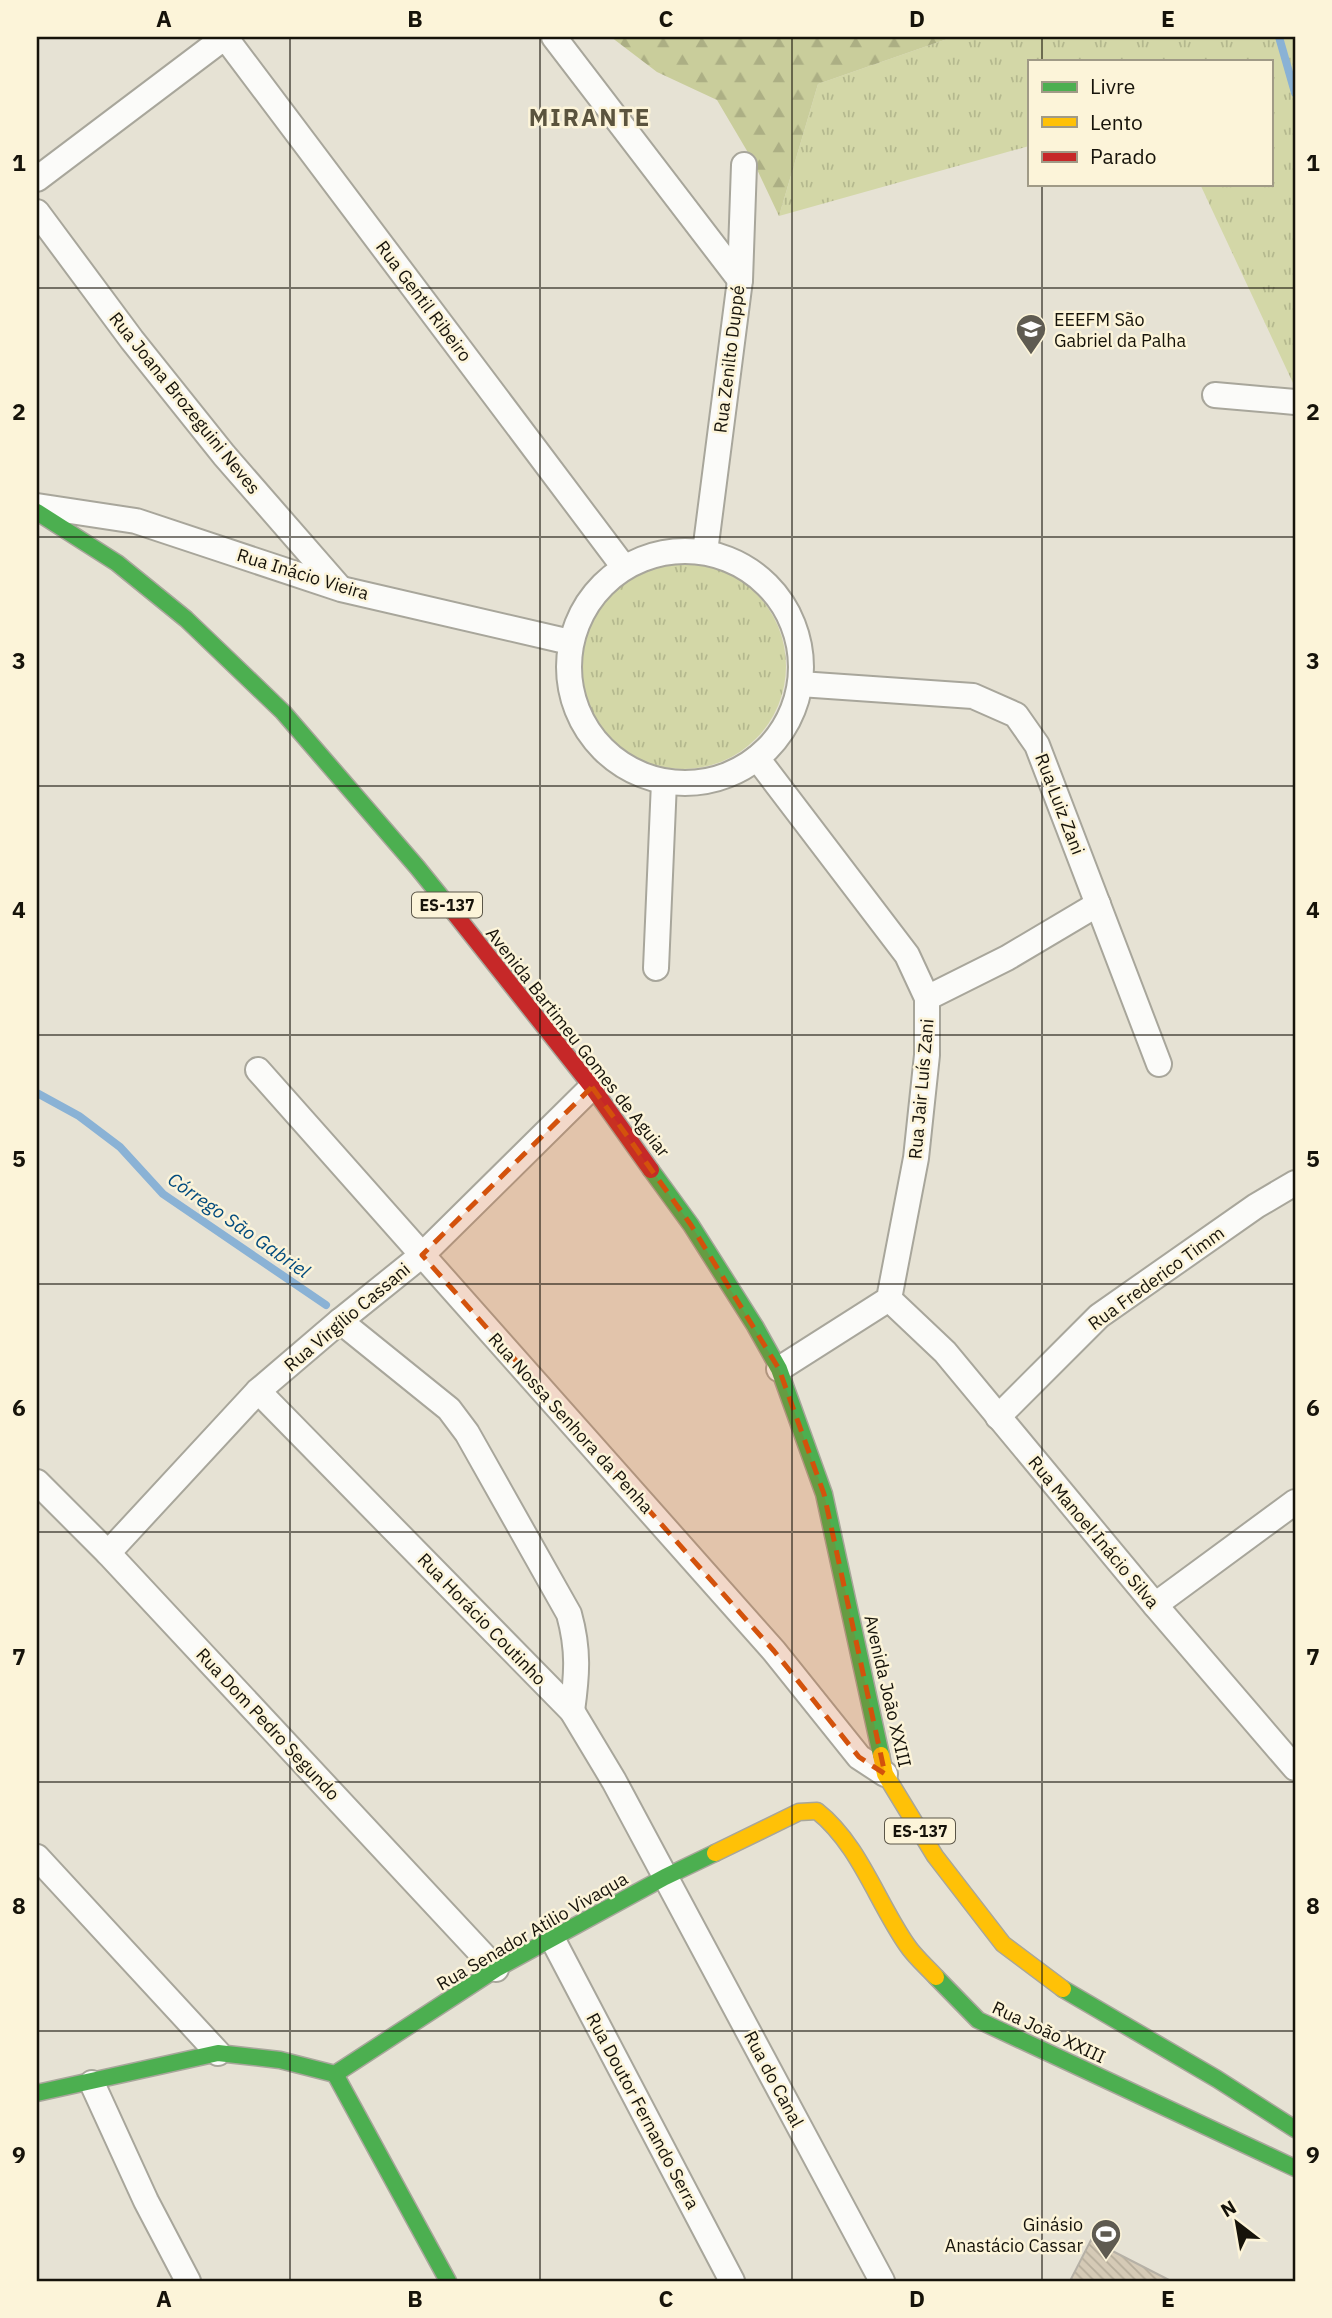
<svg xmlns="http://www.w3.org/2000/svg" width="1332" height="2318" font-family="'IBM Plex Sans',sans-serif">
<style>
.grass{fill:url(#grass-tufts)}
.forest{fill:url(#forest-firs)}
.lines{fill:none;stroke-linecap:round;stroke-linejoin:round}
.stream{stroke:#8ab2d5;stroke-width:8}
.building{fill:url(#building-back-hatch);stroke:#b6b1a6;stroke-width:2}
.street-casing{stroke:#a8a69b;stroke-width:28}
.fast-casing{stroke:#a8a69b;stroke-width:19}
.slow-casing{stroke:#a8a69b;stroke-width:19}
.jam-casing{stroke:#a8a69b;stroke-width:19}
.street{stroke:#fbfbf9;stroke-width:24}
.fast{stroke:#4caf50;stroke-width:16}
.slow{stroke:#ffc107;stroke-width:16}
.jam{stroke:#c62828;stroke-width:16}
.marked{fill:#d3520c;fill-opacity:0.2;stroke:#d3520c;stroke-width:5;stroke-dasharray:14 9;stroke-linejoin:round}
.grid{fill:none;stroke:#16130a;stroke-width:2;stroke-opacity:0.55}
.labels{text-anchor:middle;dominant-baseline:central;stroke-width:5;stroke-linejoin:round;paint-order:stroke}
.shield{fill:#fcf4d9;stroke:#5b5648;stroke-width:2}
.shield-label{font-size:16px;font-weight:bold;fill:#16130a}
.street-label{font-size:18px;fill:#16130a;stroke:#fcf4d9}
.poi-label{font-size:18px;fill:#16130a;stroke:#fcf4d9;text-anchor:start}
.water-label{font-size:19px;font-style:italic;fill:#004a7d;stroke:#fcf4d9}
.district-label{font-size:24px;font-weight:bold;letter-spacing:2px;fill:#5b543e;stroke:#fcf4d9}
.neatline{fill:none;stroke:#16130a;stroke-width:2.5}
.grid-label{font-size:23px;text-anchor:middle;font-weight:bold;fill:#16130a}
</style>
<defs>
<pattern id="grass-tufts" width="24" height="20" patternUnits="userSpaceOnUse" patternTransform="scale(1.75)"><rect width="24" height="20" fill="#d3d7a7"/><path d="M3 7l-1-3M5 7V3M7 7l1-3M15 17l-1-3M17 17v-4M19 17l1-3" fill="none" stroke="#b4b88e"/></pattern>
<pattern id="forest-firs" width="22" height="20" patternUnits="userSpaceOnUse" patternTransform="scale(1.75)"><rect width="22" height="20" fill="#c9cd9b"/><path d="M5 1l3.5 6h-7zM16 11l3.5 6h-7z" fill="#acaf84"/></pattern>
<pattern id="building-back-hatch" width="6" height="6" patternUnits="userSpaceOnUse" patternTransform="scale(1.75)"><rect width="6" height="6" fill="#d5cab6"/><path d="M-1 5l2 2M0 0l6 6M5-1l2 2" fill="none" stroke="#b6ad9b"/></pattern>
</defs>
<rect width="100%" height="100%" fill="#e6e2d4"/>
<g class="grass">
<polygon points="953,37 1295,37 1295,383 1293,383 1200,184 1271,184 1271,61 1029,61 1029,146 779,216 818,84"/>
<circle cx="683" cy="666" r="103"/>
</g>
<polygon class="forest" points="611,37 953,37 818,84 779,216 753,161 717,100 657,72"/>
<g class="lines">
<g class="stream">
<polyline points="1279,37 1295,93"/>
<polyline points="37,1093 79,1116 120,1147 163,1194 326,1305"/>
</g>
</g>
<polygon class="building" points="1091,2240 1171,2281 1070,2281"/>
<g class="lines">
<g class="street-casing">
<g id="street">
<polyline points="554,37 740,280"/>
<polyline points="37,179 225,37 623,566"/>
<polyline points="37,212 132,340 224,455 339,587"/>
<polyline points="1215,395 1295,402"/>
<polyline points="37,506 136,521 341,589 570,642"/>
<circle cx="685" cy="667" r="116"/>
<polyline points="705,552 740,280 744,165"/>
<polyline points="800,684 973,696 1016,715 1037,745 1159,1064"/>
<polyline points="757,758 907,955 927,998 927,1055 916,1158 889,1299 779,1369"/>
<polyline points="656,968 664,782"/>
<polyline points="927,998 1007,958 1098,904"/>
<polyline points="258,1070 774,1651 859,1757 885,1774"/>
<polyline points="889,1299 945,1352 1155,1605 1295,1768"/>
<path d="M340,1321L449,1409L467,1433L569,1614C579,1650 577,1675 572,1711"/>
<polyline points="258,1391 572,1711 614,1781 882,2281"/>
<polyline points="998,1417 1099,1316 1256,1206 1295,1183"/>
<polyline points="37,1482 108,1553 496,1969"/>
<polyline points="108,1553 258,1391 340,1321 422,1255 592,1087"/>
<polyline points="1155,1605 1295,1502"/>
<polyline points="37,1857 218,2053"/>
<polyline points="553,1940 732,2281"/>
<polyline points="92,2083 146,2201 188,2281"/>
</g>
</g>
<g class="fast-casing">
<g id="fast">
<polyline points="37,512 117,563 186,619 283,712 417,867 455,914"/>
<polyline points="651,1170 691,1225 755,1326 779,1369 824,1494 881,1755"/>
<polyline points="936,1977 978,2020 1295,2168"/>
<polyline points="1063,1989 1217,2079 1295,2129"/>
<polyline points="335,2074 448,2281"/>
<polyline points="37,2093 218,2053 280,2060 335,2074 496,1969 665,1877 715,1853"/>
</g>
</g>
<g class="slow-casing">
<g id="slow">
<polyline points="881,1755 885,1774 935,1856 1003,1944 1063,1989"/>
<path d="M715,1853L799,1812L817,1811C859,1844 877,1902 907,1945C915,1957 927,1967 936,1977"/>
</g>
</g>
<g class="jam-casing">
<polyline id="jam" points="455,914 592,1087 651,1170"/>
</g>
<use href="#street" class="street"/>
<use href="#fast" class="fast"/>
<use href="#slow" class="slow"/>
<use href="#jam" class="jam"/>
</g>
<path class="marked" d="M592,1087L691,1225L779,1369L824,1494L885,1774L859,1757L774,1651L422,1255Z"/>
<path class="grid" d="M290,37V2281M540,37V2281M792,37V2281M1042,37V61M1042,184V2281M37,288H1295M37,537H1295M37,786H1295M37,1035H1295M37,1284H1295M37,1532H1295M37,1782H1295M37,2031H1295"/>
<defs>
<g id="school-pin" transform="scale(1.575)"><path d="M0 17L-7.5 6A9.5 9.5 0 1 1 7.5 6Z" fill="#5f5b51" stroke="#fcf4d9"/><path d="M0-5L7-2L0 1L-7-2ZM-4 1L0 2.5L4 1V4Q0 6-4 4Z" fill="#fff"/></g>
<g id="stadium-pin" transform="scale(1.575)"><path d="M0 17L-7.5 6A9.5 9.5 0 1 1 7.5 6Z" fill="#5f5b51" stroke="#fcf4d9"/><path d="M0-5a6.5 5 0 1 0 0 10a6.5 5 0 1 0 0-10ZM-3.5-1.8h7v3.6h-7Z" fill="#fff"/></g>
</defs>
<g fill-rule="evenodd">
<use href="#school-pin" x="1031" y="329"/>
<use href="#stadium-pin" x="1106" y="2234"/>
</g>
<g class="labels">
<g class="shield">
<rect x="412" y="892.5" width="70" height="25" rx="5"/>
<rect x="885" y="1818.5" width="70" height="25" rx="5"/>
</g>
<g class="shield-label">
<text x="447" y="905">ES-137</text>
<text x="920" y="1831">ES-137</text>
</g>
<g class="street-label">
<text transform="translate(424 301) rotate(53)">Rua Gentil Ribeiro</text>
<text transform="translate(729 359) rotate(-83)">Rua Zenilto Duppé</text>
<text transform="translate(185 403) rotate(51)">Rua Joana Brozeguini Neves</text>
<text transform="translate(303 574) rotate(17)">Rua Inácio Vieira</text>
<text transform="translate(1060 804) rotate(69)">Rua Luiz Zani</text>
<text transform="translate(578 1042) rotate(52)">Avenida Bartimeu Gomes de Aguiar</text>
<text transform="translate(921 1089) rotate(-85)">Rua Jair Luís Zani</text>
<text transform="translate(1156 1278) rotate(-36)">Rua Frederico Timm</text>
<text transform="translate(347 1317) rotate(-40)">Rua Virgílio Cassani</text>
<text transform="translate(571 1423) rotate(48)">Rua Nossa Senhora da Penha</text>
<text transform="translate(1094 1532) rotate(50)">Rua Manoel Inácio Silva</text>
<text transform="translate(482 1619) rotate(46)">Rua Horácio Coutinho</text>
<text transform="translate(888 1691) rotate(77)">Avenida João XXIII</text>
<text transform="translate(268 1724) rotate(47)">Rua Dom Pedro Segundo</text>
<text transform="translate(532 1931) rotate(-30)">Rua Senador Atilio Vivaqua</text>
<text transform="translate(1049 2032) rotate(25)">Rua João XXIII</text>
<text transform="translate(774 2079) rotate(62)">Rua do Canal</text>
<text transform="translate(643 2111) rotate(62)">Rua Doutor Fernando Serra</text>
</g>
<g class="poi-label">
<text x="1054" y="319">EEEFM São<tspan x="1054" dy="21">Gabriel da Palha</tspan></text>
<text x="1083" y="2224" text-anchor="end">Ginásio<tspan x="1083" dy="21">Anastácio Cassar</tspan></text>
</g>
<g class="water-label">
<text transform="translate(239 1225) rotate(35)">Córrego São Gabriel</text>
</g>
<g class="district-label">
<text x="590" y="117">MIRANTE</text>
</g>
</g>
<rect width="1332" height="2318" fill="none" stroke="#fcf4d9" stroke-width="77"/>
<rect x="1028" y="60" width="245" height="126" fill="#fcf4d9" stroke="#a09a86" stroke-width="2"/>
<rect x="1042" y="82" width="35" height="10" fill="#4caf50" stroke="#a09a86" stroke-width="2"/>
<text x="1090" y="94" font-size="21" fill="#16130a">Livre</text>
<rect x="1042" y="117" width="35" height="10" fill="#ffc107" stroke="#a09a86" stroke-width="2"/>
<text x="1090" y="130" font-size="21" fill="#16130a">Lento</text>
<rect x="1042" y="152" width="35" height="10" fill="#c62828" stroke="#a09a86" stroke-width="2"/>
<text x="1090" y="164" font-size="21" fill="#16130a">Parado</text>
<g transform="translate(1237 2223) rotate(329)" stroke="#fcf4d9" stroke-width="5" paint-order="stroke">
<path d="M0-5L12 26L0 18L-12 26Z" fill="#16130a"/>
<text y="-10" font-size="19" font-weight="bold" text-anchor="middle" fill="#16130a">N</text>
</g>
<rect x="38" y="38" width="1256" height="2242" class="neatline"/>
<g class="grid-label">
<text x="164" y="27">A</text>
<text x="415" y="27">B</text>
<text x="666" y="27">C</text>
<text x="917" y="27">D</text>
<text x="1168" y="27">E</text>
<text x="19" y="171">1</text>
<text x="1313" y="171">1</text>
<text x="19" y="420">2</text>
<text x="1313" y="420">2</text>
<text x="19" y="669">3</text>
<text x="1313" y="669">3</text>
<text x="19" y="918">4</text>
<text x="1313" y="918">4</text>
<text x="19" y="1167">5</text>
<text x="1313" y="1167">5</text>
<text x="19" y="1416">6</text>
<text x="1313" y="1416">6</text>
<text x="19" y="1665">7</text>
<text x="1313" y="1665">7</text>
<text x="19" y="1914">8</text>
<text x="1313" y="1914">8</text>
<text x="19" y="2163">9</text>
<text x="1313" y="2163">9</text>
<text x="164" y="2307">A</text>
<text x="415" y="2307">B</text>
<text x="666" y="2307">C</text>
<text x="917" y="2307">D</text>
<text x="1168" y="2307">E</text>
</g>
</svg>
